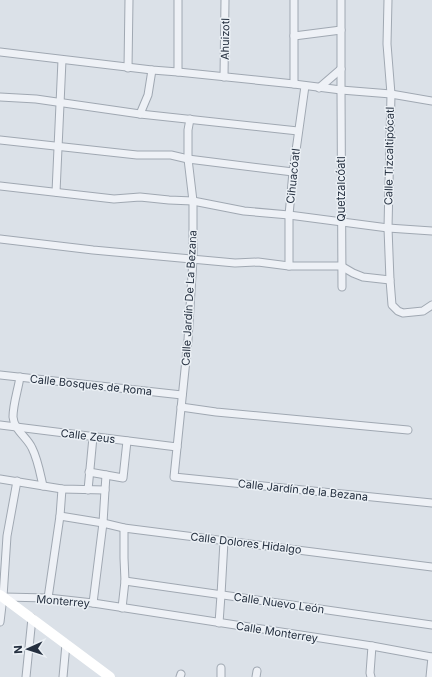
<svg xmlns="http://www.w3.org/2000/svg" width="432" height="677" font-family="Inter,sans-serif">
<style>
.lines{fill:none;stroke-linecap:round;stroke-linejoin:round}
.street-casing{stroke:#a0a8b2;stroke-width:9}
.street{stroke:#eef1f6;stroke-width:7}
.secondary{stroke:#fff;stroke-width:10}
.labels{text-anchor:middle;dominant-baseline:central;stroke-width:3;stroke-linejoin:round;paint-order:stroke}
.street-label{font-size:11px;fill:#242f3f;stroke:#ebf0f5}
</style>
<rect width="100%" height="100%" fill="#dbe1e8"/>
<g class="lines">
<g class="street-casing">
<g id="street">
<polyline points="178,0 178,72"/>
<polyline points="294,0 294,84"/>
<polyline points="341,0 341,90 342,287"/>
<polyline points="388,0 387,44 391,94 388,228 390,280 392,305 398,311 403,313 423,311 432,305"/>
<polyline points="294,36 341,30"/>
<polyline points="0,52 152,70 178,72 294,84 341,90 391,94 432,101"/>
<polyline points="128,68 129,0"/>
<polyline points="224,77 225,0"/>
<polyline points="319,88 341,69"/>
<polyline points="0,97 36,99 140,114 298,131"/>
<polyline points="140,114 148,95 152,70"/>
<polyline points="190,119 188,130 188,159 193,201 193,259 188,340 174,477 432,503"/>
<polyline points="0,140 137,155 171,155 188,159 293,172"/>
<polyline points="0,186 114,199 140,197 169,200 193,201 244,211 289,215 388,228 432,231"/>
<polyline points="56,192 62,60"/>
<polyline points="0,239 93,250 235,263 258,262 289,266 341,266 353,273 363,277 390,280"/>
<polyline points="289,266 289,215 293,172 305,86"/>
<polyline points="0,375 182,395"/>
<path d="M20,377C18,390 13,404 13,417C14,430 27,437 32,448C38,460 40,473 43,486"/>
<polyline points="181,407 216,412 408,430"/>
<polyline points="0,425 177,447"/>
<polyline points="89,472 106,475"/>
<polyline points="0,479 62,489 105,490"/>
<polyline points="88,490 93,437"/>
<polyline points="60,516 103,523 124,528 432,567"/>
<polyline points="125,581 432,625"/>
<polyline points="4,597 48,598 93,603 372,646 432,657"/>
<polyline points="48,598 60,516 62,489"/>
<polyline points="93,603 103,523 105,490 106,475 123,478 127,441"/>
<polyline points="122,608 125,581 124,558 124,528"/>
<polyline points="0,622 3,597 7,536 17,481"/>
<polyline points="219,623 221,595 224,541"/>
<polyline points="26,677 32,618"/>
<polyline points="63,677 66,644"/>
<polyline points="180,677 181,674"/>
<polyline points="221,677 221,668"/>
<polyline points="256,677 257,671"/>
<polyline points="371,677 370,673 372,646"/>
<polyline points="430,677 432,657"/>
</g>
</g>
<use href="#street" class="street"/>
<polyline class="secondary" points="0,595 110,677"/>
</g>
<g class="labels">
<g class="street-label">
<text transform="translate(225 39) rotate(-89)">Ahuizotl</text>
<text transform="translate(389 156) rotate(-89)">Calle Tizcaltipócatl</text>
<text transform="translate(293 176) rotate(-84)">Cihuacóatl</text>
<text transform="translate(341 189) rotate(-90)">Quetzalcóatl</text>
<text transform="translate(189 298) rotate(-87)">Calle Jardín De La Bezana</text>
<text transform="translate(91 385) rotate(6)">Calle Bosques de Roma</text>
<text transform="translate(88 436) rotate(7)">Calle Zeus</text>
<text transform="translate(303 490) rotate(6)">Calle Jardín de la Bezana</text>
<text transform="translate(246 543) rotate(7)">Calle Dolores Hidalgo</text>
<text transform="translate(63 601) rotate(5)">Monterrey</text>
<text transform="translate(279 603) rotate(8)">Calle Nuevo León</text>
<text transform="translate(277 632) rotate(9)">Calle Monterrey</text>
</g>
</g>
<g transform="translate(28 649) rotate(267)" stroke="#ebf0f5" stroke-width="3" paint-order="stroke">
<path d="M0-3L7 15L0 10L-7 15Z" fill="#242f3f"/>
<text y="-6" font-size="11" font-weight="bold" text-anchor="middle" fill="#242f3f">N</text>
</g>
</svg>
